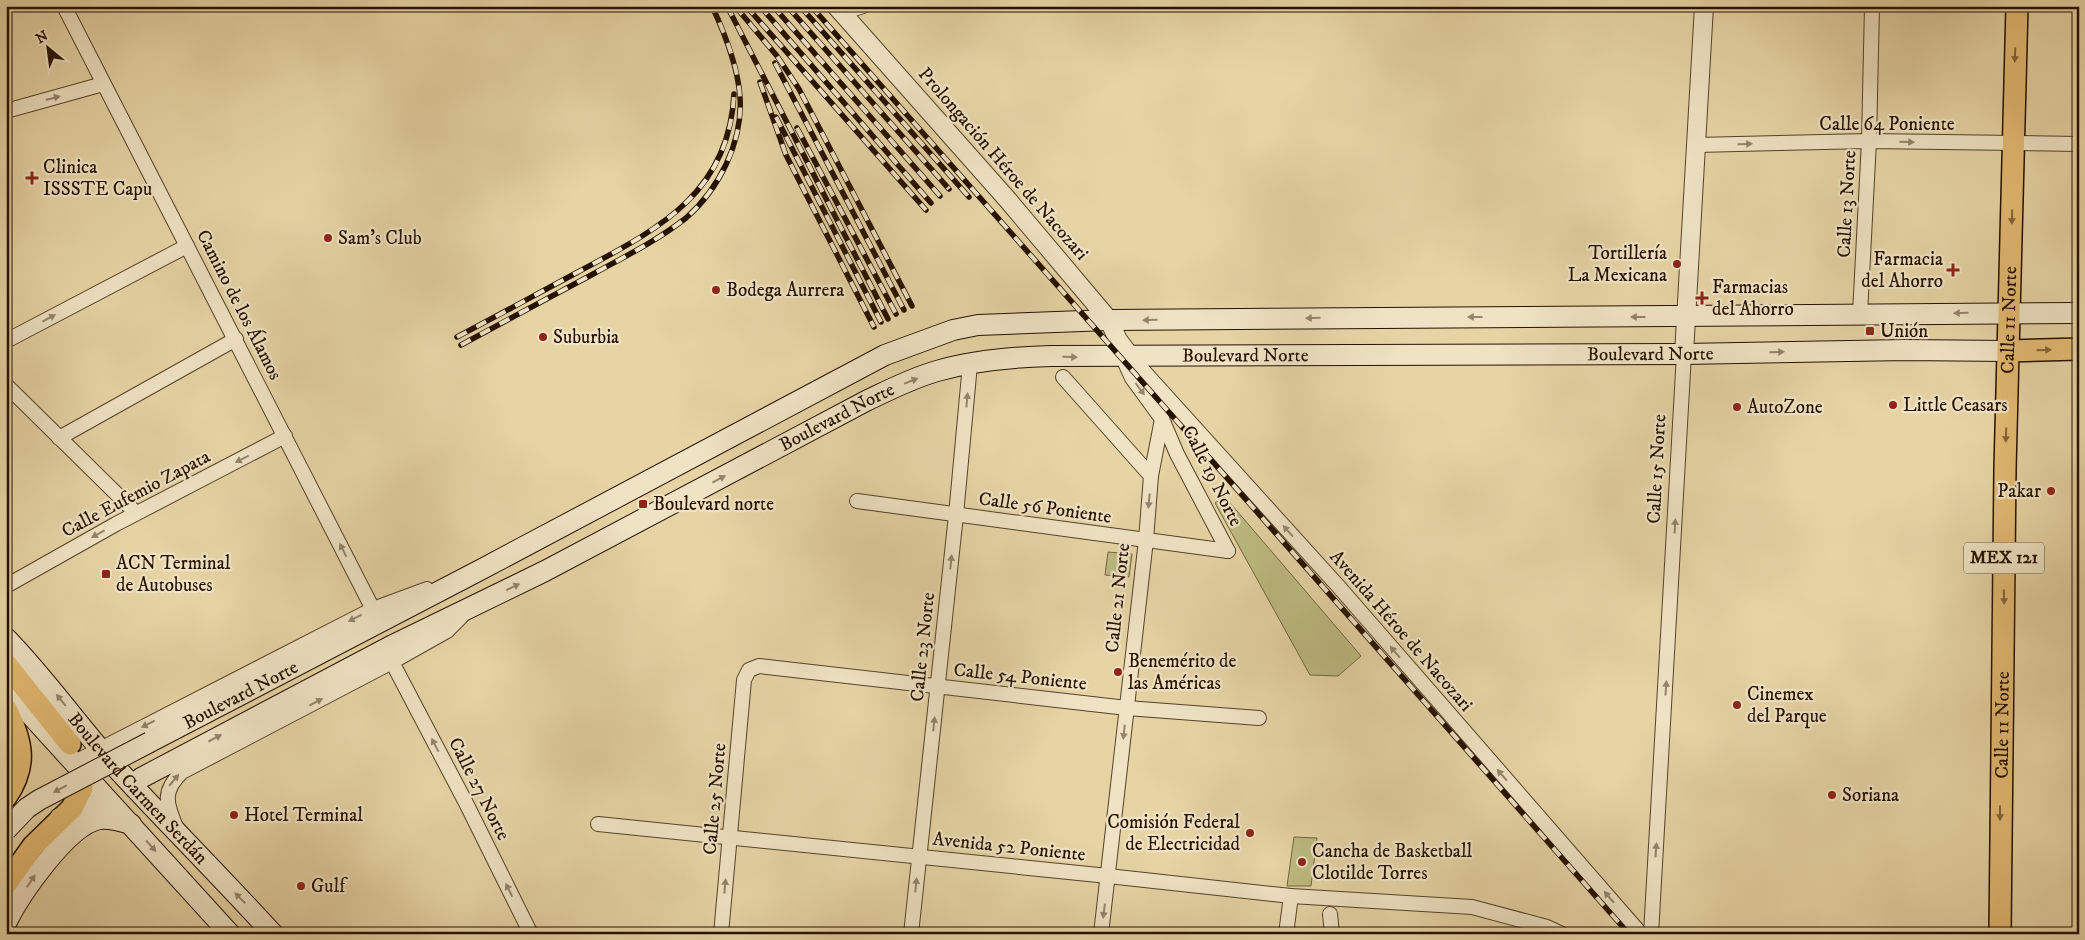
<svg xmlns="http://www.w3.org/2000/svg" width="2085" height="940" font-family="'IM FELL DW Pica',serif">
<style>
.green{fill:#bdbb81;stroke:#716640}
.lines{fill:none;stroke-linecap:round;stroke-linejoin:round}
.secondary-tunnel{stroke:#bfad84;stroke-width:20;stroke-dasharray:20 10;stroke-linecap:butt}
.minor-casing{stroke:#554229;stroke-width:16}
.tertiary-casing{stroke:#554229;stroke-width:20}
.secondary-casing{stroke:#251100;stroke-width:22}
.primary-casing{stroke:#251100;stroke-width:24}
.minor{stroke:#efe3c4;stroke-width:14}
.tertiary{stroke:#efe3c4;stroke-width:18}
.secondary{stroke:#efe3c4;stroke-width:20}
.primary{stroke:#e3ba72;stroke-width:21}
.rail-casing{stroke:#251100;stroke-width:5.5}
.rail{stroke:#efe3c4;stroke-width:4;stroke-dasharray:11;stroke-linecap:butt}
.secondary-bridge-casing{stroke:#251100;stroke-width:22;stroke-linecap:butt}
.secondary-bridge{stroke:#efe3c4;stroke-width:20}
.oneway{fill:#846639}
.oneway2{fill:#94846c}
.poi-dot{fill:#8f2418;stroke:#efe3c4;stroke-width:2}
.labels{text-anchor:middle;dominant-baseline:central;stroke-width:4.5;stroke-linejoin:round;paint-order:stroke}
.shield{fill:#efe3c4;stroke:#62503b;stroke-width:1}
.shield-label{font-size:18px;font-weight:bold;fill:#251100}
.street-label{font-size:19px;fill:#251100;stroke:#efe3c4}
.poi-label{font-size:19px;fill:#251100;stroke:#efe3c4;text-anchor:start}
</style>
<rect width="100%" height="100%" fill="#e6d4a5"/>
<filter id="stains"><feTurbulence type="fractalNoise" baseFrequency=".004" numOctaves="4"/><feColorMatrix values="0 0 0 0 .2 0 0 0 0 .09 0 0 0 0 .02 0 0 0 .5 -.17"/></filter>
<radialGradient id="worn" r=".72"><stop offset=".6" stop-color="#630" stop-opacity="0"/><stop offset="1" stop-color="#630" stop-opacity=".3"/></radialGradient>
<g class="green">
<polygon points="1225,497 1361,656 1338,676 1310,675 1215,503"/>
<polygon points="1108,552 1132,554 1129,577 1105,575"/>
<polygon points="1294,837 1317,838 1311,886 1287,886"/>
</g>
<g class="lines">
<polyline class="secondary-tunnel" points="96,804 141,778"/>
<g class="minor-casing">
<g id="minor">
<polyline points="64,6 379,621"/>
<polyline points="842,13 863,6"/>
<polyline points="6,111 103,84"/>
<polyline points="1696,145 1869,141 2079,144"/>
<polyline points="1860,314 1869,141 1872,6"/>
<polyline points="6,341 187,246"/>
<polyline points="1122,356 1132,378 1162,419 1177,454 1228,551"/>
<polyline points="1130,356 1339,587 1641,934"/>
<polyline points="1063,377 1151,476"/>
<polyline points="6,385 136,513"/>
<polyline points="59,438 236,339"/>
<polyline points="857,501 1228,551"/>
<polyline points="6,586 116,524 285,436"/>
<polyline points="392,662 466,803 531,934"/>
<polyline points="75,762 373,609 427,589"/>
<polyline points="598,824 1108,876 1291,896 1472,907 1547,927 1562,934"/>
<path d="M176,827C166,803 162,791 182,772L392,662L447,631L462,616"/>
<polyline points="1330,914 1332,934"/>
<polyline points="721,934 744,680 749,670 759,666 1127,708 1259,718"/>
<polyline points="911,934 956,515 970,364"/>
<polyline points="1101,934 1146,540 1151,476 1162,419"/>
<polyline points="1286,934 1291,896"/>
<polyline points="1651,934 1684,354"/>
</g>
</g>
<g class="tertiary-casing">
<g id="tertiary">
<polyline points="836,6 1007,199 1109,320 1118,340 1130,356"/>
<polyline points="1684,354 1704,6"/>
</g>
</g>
<g class="secondary-casing">
<g id="secondary">
<path id="s1" d="M6,638C47,680 80,728 119,771C170,826 223,879 273,934"/>
<polyline points="6,688 230,934"/>
<path id="s2" d="M150,742L482,569L885,355L953,330L978,325L1109,320L2079,313"/>
<path id="s3" d="M141,778L389,647L545,571L866,401C889,390 912,378 937,371C975,360 1012,357 1051,356L1684,354L1905,350L2008,351"/>
<polyline points="60,818 96,804"/>
<path d="M6,923C20,895 68,824 100,819C110,818 121,821 131,824"/>
</g>
</g>
<g class="primary-casing">
<g id="primary">
<polyline points="2008,351 2079,349"/>
<polyline points="6,664 70,744"/>
<path d="M6,709C22,741 28,765 6,797"/>
<polyline points="6,884 33,846 72,808 82,788"/>
<path id="s4" d="M2000,934L2005,469L2017,6"/>
</g>
</g>
<use href="#minor" class="minor"/>
<use href="#tertiary" class="tertiary"/>
<use href="#secondary" class="secondary"/>
<use href="#primary" class="primary"/>
<g class="rail-casing">
<g id="rail">
<polyline points="727,6 888,319"/>
<polyline points="735,6 777,56 799,89 912,306"/>
<polyline points="746,6 926,210"/>
<polyline points="760,6 931,203"/>
<polyline points="773,6 940,196"/>
<polyline points="787,6 949,189"/>
<polyline points="800,6 969,197"/>
<polyline points="811,6 1629,934"/>
<polyline points="775,63 904,310"/>
<polyline points="760,82 786,155 874,327"/>
<polyline points="776,117 881,322"/>
<polyline points="797,128 896,314"/>
<path d="M457,337C497,316 537,294 578,272C656,230 729,195 734,94"/>
<path d="M461,345C505,321 550,297 595,273C626,256 658,240 686,218C719,189 743,142 740,97C738,66 725,34 712,6"/>
</g>
</g>
<use href="#rail" class="rail"/>
<g class="secondary-bridge-casing">
<polyline id="secondary-bridge" points="6,830 27,808 39,800 150,742"/>
</g>
<use href="#secondary-bridge" class="secondary-bridge"/>
</g>
<defs><path id="oneway-solid" d="M-6-.8H1V-3.2L6.5 0L1 3.2V.8H-6Z" transform="scale(1.25)"/></defs>
<g class="oneway">
<use href="#oneway-solid" transform="translate(2015 55) rotate(92)"/>
<use href="#oneway-solid" transform="translate(2012 217) rotate(91)"/>
<use href="#oneway-solid" transform="translate(2044 350) rotate(-2)"/>
<use href="#oneway-solid" transform="translate(2006 435) rotate(92)"/>
<use href="#oneway-solid" transform="translate(2004 597) rotate(89)"/>
<use href="#oneway-solid" transform="translate(2000 813) rotate(90)"/>
</g>
<g class="oneway2">
<use href="#oneway-solid" transform="translate(53 98) rotate(-15)"/>
<use href="#oneway-solid" transform="translate(1907 142) rotate(1)"/>
<use href="#oneway-solid" transform="translate(1745 144) rotate(-1)"/>
<use href="#oneway-solid" transform="translate(1961 313) rotate(179)"/>
<use href="#oneway-solid" transform="translate(1475 317) rotate(-180)"/>
<use href="#oneway-solid" transform="translate(1638 317) rotate(180)"/>
<use href="#oneway-solid" transform="translate(49 318) rotate(-28)"/>
<use href="#oneway-solid" transform="translate(1313 318) rotate(179)"/>
<use href="#oneway-solid" transform="translate(1150 320) rotate(179)"/>
<use href="#oneway-solid" transform="translate(1777 352) rotate(-1)"/>
<use href="#oneway-solid" transform="translate(1070 357) rotate(1)"/>
<use href="#oneway-solid" transform="translate(911 381) rotate(-22)"/>
<use href="#oneway-solid" transform="translate(1140 389) rotate(53)"/>
<use href="#oneway-solid" transform="translate(967 400) rotate(-85)"/>
<use href="#oneway-solid" transform="translate(242 459) rotate(153)"/>
<use href="#oneway-solid" transform="translate(719 479) rotate(-28)"/>
<use href="#oneway-solid" transform="translate(1149 501) rotate(95)"/>
<use href="#oneway-solid" transform="translate(1675 526) rotate(-87)"/>
<use href="#oneway-solid" transform="translate(1288 531) rotate(-132)"/>
<use href="#oneway-solid" transform="translate(98 534) rotate(151)"/>
<use href="#oneway-solid" transform="translate(343 550) rotate(-117)"/>
<use href="#oneway-solid" transform="translate(951 562) rotate(-84)"/>
<use href="#oneway-solid" transform="translate(513 587) rotate(-26)"/>
<use href="#oneway-solid" transform="translate(355 618) rotate(153)"/>
<use href="#oneway-solid" transform="translate(1395 652) rotate(-131)"/>
<use href="#oneway-solid" transform="translate(1666 688) rotate(-86)"/>
<use href="#oneway-solid" transform="translate(61 700) rotate(-129)"/>
<use href="#oneway-solid" transform="translate(316 702) rotate(-28)"/>
<use href="#oneway-solid" transform="translate(148 724) rotate(153)"/>
<use href="#oneway-solid" transform="translate(934 724) rotate(-84)"/>
<use href="#oneway-solid" transform="translate(1124 732) rotate(96)"/>
<use href="#oneway-solid" transform="translate(215 738) rotate(-28)"/>
<use href="#oneway-solid" transform="translate(435 745) rotate(-118)"/>
<use href="#oneway-solid" transform="translate(1502 775) rotate(-131)"/>
<use href="#oneway-solid" transform="translate(174 780) rotate(-50)"/>
<use href="#oneway-solid" transform="translate(60 789) rotate(152)"/>
<use href="#oneway-solid" transform="translate(151 846) rotate(48)"/>
<use href="#oneway-solid" transform="translate(1656 850) rotate(-86)"/>
<use href="#oneway-solid" transform="translate(31 881) rotate(-56)"/>
<use href="#oneway-solid" transform="translate(916 885) rotate(-84)"/>
<use href="#oneway-solid" transform="translate(725 886) rotate(-85)"/>
<use href="#oneway-solid" transform="translate(509 890) rotate(-116)"/>
<use href="#oneway-solid" transform="translate(1609 897) rotate(-131)"/>
<use href="#oneway-solid" transform="translate(240 898) rotate(-135)"/>
<use href="#oneway-solid" transform="translate(1104 911) rotate(97)"/>
</g>
<g class="poi-dot">
<path d="M29.5 170.5h5v5h5v5h-5v5h-5v-5h-5v-5h5z"/>
<circle cx="328" cy="238" r="5"/>
<circle cx="1677" cy="264" r="5"/>
<path d="M1950.5 262.5h5v5h5v5h-5v5h-5v-5h-5v-5h5z"/>
<circle cx="716" cy="290" r="5"/>
<path d="M1699.5 290.5h5v5h5v5h-5v5h-5v-5h-5v-5h5z"/>
<rect x="1865" y="326" width="10" height="10" rx="2.5"/>
<circle cx="543" cy="337" r="5"/>
<circle cx="1893" cy="405" r="5"/>
<circle cx="1737" cy="407" r="5"/>
<circle cx="2051" cy="491" r="5"/>
<rect x="638" y="499" width="10" height="10" rx="2.5"/>
<rect x="101" y="569" width="10" height="10" rx="2.5"/>
<circle cx="1118" cy="672" r="5"/>
<circle cx="1737" cy="705" r="5"/>
<circle cx="1832" cy="795" r="5"/>
<circle cx="234" cy="815" r="5"/>
<circle cx="1250" cy="833" r="5"/>
<circle cx="1302" cy="862" r="5"/>
<circle cx="301" cy="886" r="5"/>
</g>
<g class="labels">
<rect class="shield" x="1964" y="542.5" width="80" height="31" rx="4"/>
<g class="shield-label">
<text x="2004" y="558">MEX 121</text>
</g>
<g class="street-label">
<text x="1887" y="124">Calle 64 Poniente</text>
<text transform="translate(1003 164) rotate(49)">Prolongación Héroe de Nacozari</text>
<text transform="translate(1847 204) rotate(-87)">Calle 13 Norte</text>
<text transform="translate(239 305) rotate(63)">Camino de los Álamos</text>
<text stroke="none"><textPath href="#s4" startOffset="614">Calle 11 Norte</textPath></text>
<text stroke="none"><textPath href="#s3" startOffset="1609">Boulevard Norte</textPath></text>
<text stroke="none"><textPath href="#s3" startOffset="1204">Boulevard Norte</textPath></text>
<text stroke="none"><textPath href="#s3" startOffset="784">Boulevard Norte</textPath></text>
<text transform="translate(1657 469) rotate(-87)">Calle 15 Norte</text>
<text transform="translate(1212 476) rotate(63)">Calle 19 Norte</text>
<text transform="translate(136 494) rotate(-28)">Calle Eufemio Zapata</text>
<text transform="translate(1045 508) rotate(8)">Calle 56 Poniente</text>
<text transform="translate(1118 598) rotate(-84)">Calle 21 Norte</text>
<text transform="translate(1401 631) rotate(49)">Avenida Héroe de Nacozari</text>
<text transform="translate(923 647) rotate(-84)">Calle 23 Norte</text>
<text transform="translate(1020 677) rotate(6)">Calle 54 Poniente</text>
<text stroke="none"><textPath href="#s2" startOffset="102">Boulevard Norte</textPath></text>
<text stroke="none"><textPath href="#s4" startOffset="209">Calle 11 Norte</textPath></text>
<text stroke="none"><textPath href="#s1" startOffset="200">Boulevard Carmen Serdán</textPath></text>
<text transform="translate(479 789) rotate(63)">Calle 27 Norte</text>
<text transform="translate(715 799) rotate(-85)">Calle 25 Norte</text>
<text transform="translate(1009 847) rotate(6)">Avenida 52 Poniente</text>
</g>
<g class="poi-label">
<text x="43" y="167">Clinica<tspan x="43" dy="22">ISSSTE Capu</tspan></text>
<text x="338" y="238">Sam's Club</text>
<text x="1667" y="253" text-anchor="end">Tortillería<tspan x="1667" dy="22">La Mexicana</tspan></text>
<text x="1943" y="259" text-anchor="end">Farmacia<tspan x="1943" dy="22">del Ahorro</tspan></text>
<text x="1712" y="287">Farmacias<tspan x="1712" dy="22">del Ahorro</tspan></text>
<text x="726" y="290">Bodega Aurrera</text>
<text x="1880" y="331">Unión</text>
<text x="553" y="337">Suburbia</text>
<text x="1903" y="405">Little Ceasars</text>
<text x="1747" y="407">AutoZone</text>
<text x="2041" y="491" text-anchor="end">Pakar</text>
<text x="653" y="504">Boulevard norte</text>
<text x="116" y="563">ACN Terminal<tspan x="116" dy="22">de Autobuses</tspan></text>
<text x="1128" y="661">Benemérito de<tspan x="1128" dy="22">las Américas</tspan></text>
<text x="1747" y="694">Cinemex<tspan x="1747" dy="22">del Parque</tspan></text>
<text x="1842" y="795">Soriana</text>
<text x="244" y="815">Hotel Terminal</text>
<text x="1240" y="822" text-anchor="end">Comisión Federal<tspan x="1240" dy="22">de Electricidad</tspan></text>
<text x="1312" y="851">Cancha de Basketball<tspan x="1312" dy="22">Clotilde Torres</tspan></text>
<text x="311" y="886">Gulf</text>
</g>
</g>
<rect width="2085" height="940" fill="none" stroke="#e6d4a5" stroke-width="25"/>
<rect x="8" y="8" width="2070" height="925" fill="none" stroke="#251100" stroke-width="2.5"/>
<rect x="12" y="12" width="2060" height="915" fill="none" stroke="#251100"/>
<g transform="translate(48 48) rotate(331)" stroke="#efe3c4" stroke-width="4" paint-order="stroke">
<path d="M0-4L9 19L0 12L-9 19Z" fill="#251100"/>
<text y="-8" font-size="14" font-weight="bold" text-anchor="middle" fill="#251100">N</text>
</g>
<rect width="100%" height="100%" filter="url(#stains)"/>
<rect width="100%" height="100%" fill="url(#worn)"/>
</svg>
